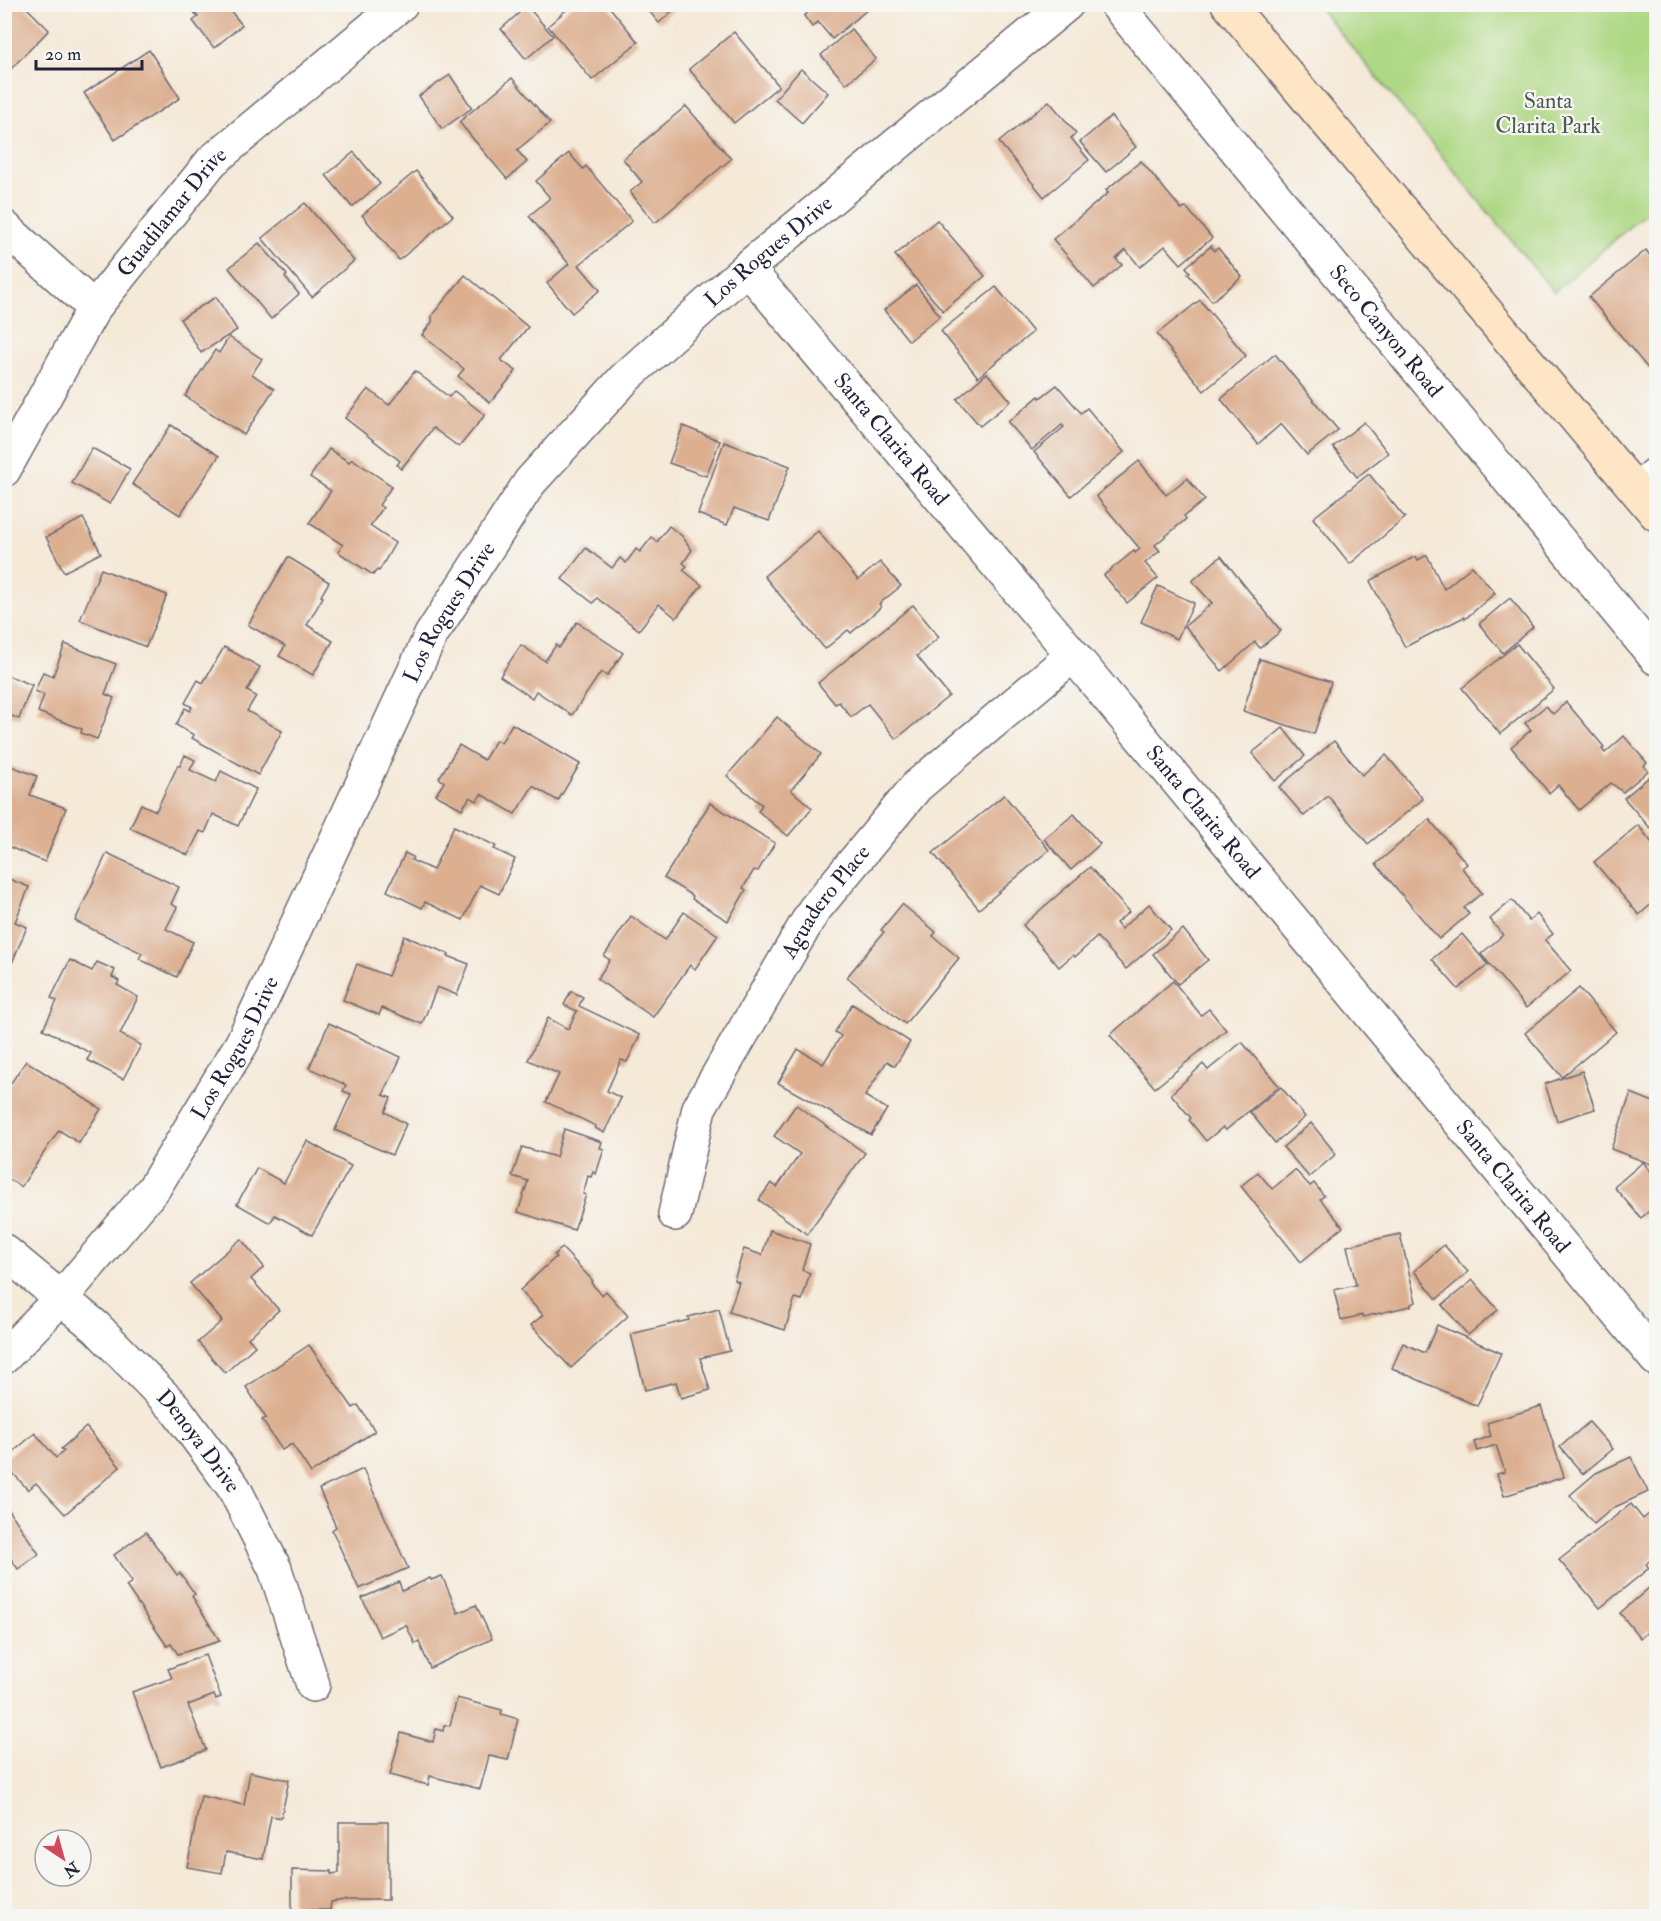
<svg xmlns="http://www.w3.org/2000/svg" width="1661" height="1921" font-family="'IM FELL Double Pica',serif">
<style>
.green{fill:#aed884;stroke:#687d60;stroke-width:1.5}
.building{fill:#dcaf90}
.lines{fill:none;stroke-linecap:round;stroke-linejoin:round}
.minor-casing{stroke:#6c6872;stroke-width:36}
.secondary-casing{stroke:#6c6872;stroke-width:36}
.minor{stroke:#fff;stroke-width:33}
.secondary{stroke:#fee5c5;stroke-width:33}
.labels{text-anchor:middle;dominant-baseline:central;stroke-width:4.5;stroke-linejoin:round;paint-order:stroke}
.park-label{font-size:22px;fill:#4c5951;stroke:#f6f6f2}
.street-label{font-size:22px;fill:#22223b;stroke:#f6f6f2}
</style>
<rect width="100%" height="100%" fill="#f6f6f2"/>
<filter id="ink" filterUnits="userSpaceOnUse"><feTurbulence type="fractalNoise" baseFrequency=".0167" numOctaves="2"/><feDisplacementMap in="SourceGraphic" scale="12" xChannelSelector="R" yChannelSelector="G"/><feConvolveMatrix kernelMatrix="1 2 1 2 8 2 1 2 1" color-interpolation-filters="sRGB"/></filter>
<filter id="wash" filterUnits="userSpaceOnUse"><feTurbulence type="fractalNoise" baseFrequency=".008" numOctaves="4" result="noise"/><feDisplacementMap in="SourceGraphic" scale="24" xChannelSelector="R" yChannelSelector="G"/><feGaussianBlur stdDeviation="1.35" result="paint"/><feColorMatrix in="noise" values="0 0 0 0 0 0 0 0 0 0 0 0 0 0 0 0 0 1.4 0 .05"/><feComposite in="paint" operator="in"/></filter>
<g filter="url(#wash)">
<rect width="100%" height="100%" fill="#f5e9d8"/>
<polygon class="green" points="1317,5 1656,5 1656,204 1554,292"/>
<g id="blocks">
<g class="building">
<polygon points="4,4 23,4 49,30 4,76"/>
<polygon points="187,4 225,4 242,25 214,48 193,21 198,17"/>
<polygon points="573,4 607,4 638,42 592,80 548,26"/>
<polygon points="643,4 680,4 659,23"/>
<polygon points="804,4 874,4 832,39 818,22 812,27 804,16 810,11"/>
<polygon points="926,4 942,4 932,12"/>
<polygon points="527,6 553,36 526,59 501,29"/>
<polygon points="851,29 876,59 846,84 821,55"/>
<polygon points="734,32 779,86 734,123 689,69"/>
<polygon points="149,50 180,98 115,140 84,93"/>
<polygon points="801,69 828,93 802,123 775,99"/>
<polygon points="450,75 472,108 442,129 419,96"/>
<polygon points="512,78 550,123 517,150 527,162 507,179 459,122"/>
<polygon points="1049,101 1076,133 1071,138 1089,160 1044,197 999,142"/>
<polygon points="686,106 731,159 655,223 630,192 642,182 623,159"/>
<polygon points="1111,116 1136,147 1106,172 1080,142"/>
<polygon points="354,152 380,184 352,207 326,175"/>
<polygon points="569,153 583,169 586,166 632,221 579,265 600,290 572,313 547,283 569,264 529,216 550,198 536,181"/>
<polygon points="1141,161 1182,210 1186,207 1212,238 1181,264 1165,246 1140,267 1126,250 1116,259 1122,265 1094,288 1053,239 1108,193 1106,190"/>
<polygon points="416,171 453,216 399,260 362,215"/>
<polygon points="305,203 354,261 312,297 262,238"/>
<polygon points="937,220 985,276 943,311 895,255"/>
<polygon points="259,243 287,275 285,277 299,294 271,319 229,268"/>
<polygon points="1211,246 1214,251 1218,248 1242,277 1212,301 1188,274 1190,272 1186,267"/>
<polygon points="1646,250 1656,264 1656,374 1654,376 1589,297"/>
<polygon points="465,275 528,327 501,360 516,371 490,403 458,376 464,369 422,335 432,322 432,315"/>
<polygon points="916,285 940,316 909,341 884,310"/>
<polygon points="996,287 1033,332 978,377 941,331"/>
<polygon points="216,297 237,330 201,353 180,319"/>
<polygon points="1200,300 1246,356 1204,391 1157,334"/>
<polygon points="229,337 262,359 252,374 274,389 244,435 185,396 215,350 219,353"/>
<polygon points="1275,354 1338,430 1307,455 1281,424 1258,444 1221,399"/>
<polygon points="415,371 449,397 454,391 485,415 459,447 433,428 401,469 397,465 400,461 345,418 368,389 389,405"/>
<polygon points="987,373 1011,401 980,426 957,399"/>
<polygon points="1057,385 1081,413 1087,408 1124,452 1071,496 1034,452 1064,427 1062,425 1032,450 1008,422 1039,396 1040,398"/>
<polygon points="1364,422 1388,453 1357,477 1333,447"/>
<polygon points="171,425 219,456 180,515 132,484"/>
<polygon points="683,426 720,441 706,476 669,463"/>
<polygon points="724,442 790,466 769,521 734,508 727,525 698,514"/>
<polygon points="92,448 130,469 110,504 72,483"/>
<polygon points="329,449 349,462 352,459 392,486 379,505 383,508 370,526 395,543 379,571 377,570 373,575 338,552 343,545 309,523 331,491 310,477"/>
<polygon points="1139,461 1166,495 1187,478 1205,500 1184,516 1186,519 1155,545 1160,551 1145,563 1158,578 1127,603 1104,575 1134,551 1135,553 1140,549 1096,496"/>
<polygon points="1369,474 1405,518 1350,564 1313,518"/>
<polygon points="83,518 101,553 64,572 46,537"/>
<polygon points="669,526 682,536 692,550 683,563 687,566 683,570 702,585 676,618 659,604 639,630 597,598 593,603 562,579 586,548 612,568 620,558 626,563 636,549 640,552 652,537 657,542"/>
<polygon points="818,531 858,580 880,562 901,586 879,604 881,607 851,633 848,630 825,649 764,576"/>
<polygon points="1427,555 1444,589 1472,566 1495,593 1465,619 1464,617 1405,647 1370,581 1416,556 1418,560"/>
<polygon points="1221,556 1281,631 1260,648 1255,642 1222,671 1185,626 1212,603 1192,581"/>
<polygon points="288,557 329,582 321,596 323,597 307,625 333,641 313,675 279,656 285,646 248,625"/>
<polygon points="101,569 167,595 146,647 80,620"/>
<polygon points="1158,586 1194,603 1177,639 1141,622"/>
<polygon points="1510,598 1533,627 1503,653 1479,624"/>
<polygon points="913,605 939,637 917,656 949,696 896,739 868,704 851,717 839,702 835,704 818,683"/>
<polygon points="577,622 623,653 607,676 601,672 572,715 536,691 532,698 500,676 521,645 545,661 556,645 559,648"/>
<polygon points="65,644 116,664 105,694 114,698 97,739 81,733 82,729 38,712 44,695 35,691 43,672 53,676"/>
<polygon points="1517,644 1554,689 1500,734 1462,688"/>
<polygon points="224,647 260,667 247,691 256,696 247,711 282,731 258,775 192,738 194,735 176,725 185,708 190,711 192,707 185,703 198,680 203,683"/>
<polygon points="1260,659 1331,682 1314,734 1243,711"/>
<polygon points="4,674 32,685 19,719 4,713"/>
<polygon points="1566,702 1604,747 1602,749 1605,753 1624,736 1647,763 1644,766 1648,771 1623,792 1611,783 1579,810 1558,785 1549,793 1511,747 1531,730 1525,723 1546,706 1553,714"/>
<polygon points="777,717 821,754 791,790 812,808 788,836 758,811 762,805 727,776"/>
<polygon points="512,724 580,764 558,801 533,786 515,814 481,794 477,801 470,797 462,809 436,795 444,782 439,778 459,745 484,760 496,740 501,743"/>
<polygon points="1283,728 1305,756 1275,781 1252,753"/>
<polygon points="1334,741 1362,775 1386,755 1423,799 1368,844 1328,796 1304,816 1279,787"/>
<polygon points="185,755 195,760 190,770 216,782 221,771 256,789 238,826 213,814 205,833 200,831 188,855 130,828 141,804 156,811 178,765 180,766"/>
<polygon points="11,766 37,776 30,795 66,808 45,862 7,846 4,851 4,783"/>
<polygon points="1655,772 1656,775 1656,823 1650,828 1624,798"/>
<polygon points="1004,795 1049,850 979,909 933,853"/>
<polygon points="710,803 775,843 758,871 754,870 743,888 746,890 728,921 692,899 693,896 664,878"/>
<polygon points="1074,814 1100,844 1071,870 1044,839"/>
<polygon points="1429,819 1467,864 1462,868 1482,893 1464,908 1469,914 1439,939 1376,864"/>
<polygon points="1638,825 1656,848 1656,900 1639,915 1594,862"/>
<polygon points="454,826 496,846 494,849 515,859 499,894 480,885 463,920 425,902 422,908 387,891 405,853 413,857 411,860 433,870"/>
<polygon points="107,853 179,887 171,904 177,907 166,929 193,942 177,977 139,959 142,953 75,921"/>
<polygon points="1090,867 1129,912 1116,923 1121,929 1149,904 1171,930 1126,969 1097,937 1075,957 1073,955 1059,967 1023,925"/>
<polygon points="4,877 29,887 15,922 27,927 12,963 4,960"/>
<polygon points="1512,900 1529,921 1537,914 1553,934 1545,940 1571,971 1526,1008 1481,954 1503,935 1490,919"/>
<polygon points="902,904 936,932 933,936 959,958 905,1024 847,977 884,932 881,930"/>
<polygon points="684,912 718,935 695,969 690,965 653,1017 597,979 610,960 604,956 631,916 665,940"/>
<polygon points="1183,929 1208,960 1178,984 1153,954"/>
<polygon points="1462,934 1488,965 1458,989 1432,959"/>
<polygon points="404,936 449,954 448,956 469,964 457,995 437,987 422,1024 382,1008 379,1015 343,1000 357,964 388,976"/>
<polygon points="70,960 92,971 97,962 115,970 112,977 119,981 117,985 138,997 120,1034 141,1045 123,1079 87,1060 91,1053 43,1029 57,1001 51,998"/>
<polygon points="1173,981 1201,1015 1209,1009 1226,1030 1155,1088 1110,1035"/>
<polygon points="1579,988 1616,1032 1562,1077 1525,1033"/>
<polygon points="571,991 583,997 579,1006 640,1035 627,1062 621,1060 607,1091 621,1098 604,1133 595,1128 596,1126 546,1102 559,1074 528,1060 548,1018 568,1029 577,1011 564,1005"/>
<polygon points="852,1004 910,1042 895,1066 887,1061 865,1096 887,1109 871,1135 778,1083 798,1049 823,1064 841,1036 835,1032"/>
<polygon points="329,1023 401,1057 383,1095 391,1098 385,1112 406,1124 392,1155 335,1130 351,1094 343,1091 346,1085 309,1068"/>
<polygon points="1242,1042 1279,1086 1226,1130 1223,1127 1206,1141 1189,1120 1191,1118 1171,1094 1203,1064 1208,1070"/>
<polygon points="26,1061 101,1109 79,1143 59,1130 21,1187 4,1176 4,1093"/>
<polygon points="1582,1071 1595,1109 1557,1121 1545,1084"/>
<polygon points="1281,1087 1305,1117 1275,1143 1250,1112"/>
<polygon points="1631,1093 1656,1103 1656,1166 1611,1149"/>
<polygon points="796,1105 865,1153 807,1234 759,1200 771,1183 777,1187 800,1154 774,1136"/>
<polygon points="1311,1123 1336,1154 1309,1177 1283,1147"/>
<polygon points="564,1129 602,1142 600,1148 604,1149 596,1174 593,1172 591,1177 588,1176 583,1194 586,1195 574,1230 518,1212 528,1181 512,1176 522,1147 556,1157"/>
<polygon points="307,1141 351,1166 312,1235 275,1215 270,1223 237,1204 257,1168 284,1183"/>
<polygon points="1643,1162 1656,1178 1656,1205 1641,1218 1614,1187"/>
<polygon points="1295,1170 1310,1186 1314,1183 1324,1196 1320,1199 1343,1227 1301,1262 1241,1186 1258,1172 1272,1189"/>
<polygon points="770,1230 810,1244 802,1270 810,1273 802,1300 795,1298 785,1330 729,1312 739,1282 734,1280 744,1249 762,1255"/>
<polygon points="1400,1234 1416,1302 1411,1304 1411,1306 1363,1317 1362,1315 1341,1320 1334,1290 1356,1285 1347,1246"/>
<polygon points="241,1239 264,1267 251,1279 279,1310 248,1338 255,1346 225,1373 198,1342 222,1321 190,1283"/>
<polygon points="1444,1245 1468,1272 1437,1299 1414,1271"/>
<polygon points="562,1248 593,1281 591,1283 602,1295 606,1291 628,1316 571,1368 531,1325 543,1315 520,1290 556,1257 554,1255"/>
<polygon points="1473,1280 1498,1310 1468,1335 1442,1305"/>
<polygon points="719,1309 730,1351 700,1358 710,1390 681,1398 676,1382 645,1390 631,1334 689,1320 688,1317"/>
<polygon points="1437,1325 1501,1353 1477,1406 1392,1368 1403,1343 1425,1353"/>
<polygon points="309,1345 353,1408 358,1405 375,1431 311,1473 292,1444 282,1450 262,1420 266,1418 246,1387"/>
<polygon points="1541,1406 1564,1477 1504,1496 1497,1474 1505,1472 1496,1445 1477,1451 1474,1442 1491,1436 1487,1423"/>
<polygon points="1589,1422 1613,1449 1583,1474 1560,1447"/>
<polygon points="86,1427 120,1467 65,1514 36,1483 28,1490 4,1463 4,1460 35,1433 56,1458 64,1451 61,1449"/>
<polygon points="1631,1457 1648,1492 1613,1508 1594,1524 1570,1495 1596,1473"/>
<polygon points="363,1469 408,1568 359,1589 332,1530 336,1527 319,1489"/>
<polygon points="4,1503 39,1554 18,1569 9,1556 4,1559"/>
<polygon points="1631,1504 1643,1519 1656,1508 1656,1555 1646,1564 1649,1568 1600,1608 1559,1560"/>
<polygon points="146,1532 177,1575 180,1573 195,1594 192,1596 220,1641 178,1654 171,1644 167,1646 126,1586 132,1582 114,1555"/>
<polygon points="442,1576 458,1613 476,1605 492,1639 430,1668 419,1642 415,1644 406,1625 380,1637 362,1598 399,1582 402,1591 430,1578 431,1580"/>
<polygon points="1656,1582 1656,1637 1650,1630 1640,1638 1620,1613"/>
<polygon points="205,1655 221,1697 216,1699 214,1695 188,1705 206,1750 161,1767 132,1692 172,1678 168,1669"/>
<polygon points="457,1698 502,1710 501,1714 518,1719 508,1760 489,1756 480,1789 430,1776 428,1785 390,1775 401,1733 433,1742 436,1729 443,1731 444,1725 450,1726"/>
<polygon points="250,1772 289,1780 281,1818 271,1816 263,1859 226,1852 222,1873 187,1867 201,1796 244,1805"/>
<polygon points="339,1822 388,1822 388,1900 344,1900 331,1902 330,1910 292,1910 292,1870 331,1871 331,1874 339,1873"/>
</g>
</g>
</g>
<g filter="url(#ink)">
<use href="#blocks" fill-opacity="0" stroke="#6c6872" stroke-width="1.5"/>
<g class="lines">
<g class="minor-casing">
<g id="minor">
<path id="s1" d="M1116,4L1656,658"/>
<polyline points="4,227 94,308"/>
<path id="s2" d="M747,268L1073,655L1656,1359"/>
<path id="s3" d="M4,470L94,308L212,161L401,4"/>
<polyline points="1637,490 1656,474"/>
<path id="s4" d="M675,1214L699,1108L814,910L917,786L1073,655"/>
<path id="s5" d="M4,1251L96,1327L175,1408L234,1488L275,1569L313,1685"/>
<path id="s6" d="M4,1357L62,1297L154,1188L242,1043L431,635L530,482L625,378L747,268L1067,4"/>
</g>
</g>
<g class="secondary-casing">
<polyline id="secondary" points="1228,4 1656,514"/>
</g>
<use href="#minor" class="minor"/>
<use href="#secondary" class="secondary"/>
</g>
</g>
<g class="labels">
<g class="park-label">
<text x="1548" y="101">Santa<tspan x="1548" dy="25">Clarita Park</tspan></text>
</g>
<g class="street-label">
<text stroke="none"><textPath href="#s3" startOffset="309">Guadilamar Drive</textPath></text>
<text stroke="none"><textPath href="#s6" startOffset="1360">Los Rogues Drive</textPath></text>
<text stroke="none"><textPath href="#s1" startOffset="424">Seco Canyon Road</textPath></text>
<text stroke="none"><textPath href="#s2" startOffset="224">Santa Clarita Road</textPath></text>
<text stroke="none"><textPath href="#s6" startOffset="874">Los Rogues Drive</textPath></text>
<text stroke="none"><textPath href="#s2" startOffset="710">Santa Clarita Road</textPath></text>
<text stroke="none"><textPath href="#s4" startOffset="351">Aguadero Place</textPath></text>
<text stroke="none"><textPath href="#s6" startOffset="388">Los Rogues Drive</textPath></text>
<text stroke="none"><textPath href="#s2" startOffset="1196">Santa Clarita Road</textPath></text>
<text stroke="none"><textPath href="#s5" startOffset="273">Denoya Drive</textPath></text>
</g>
</g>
<rect width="1661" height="1921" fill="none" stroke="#f6f6f2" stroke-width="24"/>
<g transform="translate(63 1858) rotate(144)"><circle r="28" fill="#f6f6f2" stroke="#a1a1a9" stroke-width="1.5"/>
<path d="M0-4.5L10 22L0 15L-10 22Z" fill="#d1495b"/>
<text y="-9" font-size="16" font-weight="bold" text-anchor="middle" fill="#22223b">N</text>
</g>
<path d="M36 60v9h106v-9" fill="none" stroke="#22223b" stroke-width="3"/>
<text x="45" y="60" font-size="18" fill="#22223b" stroke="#f6f6f2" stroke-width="4.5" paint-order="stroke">20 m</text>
</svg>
